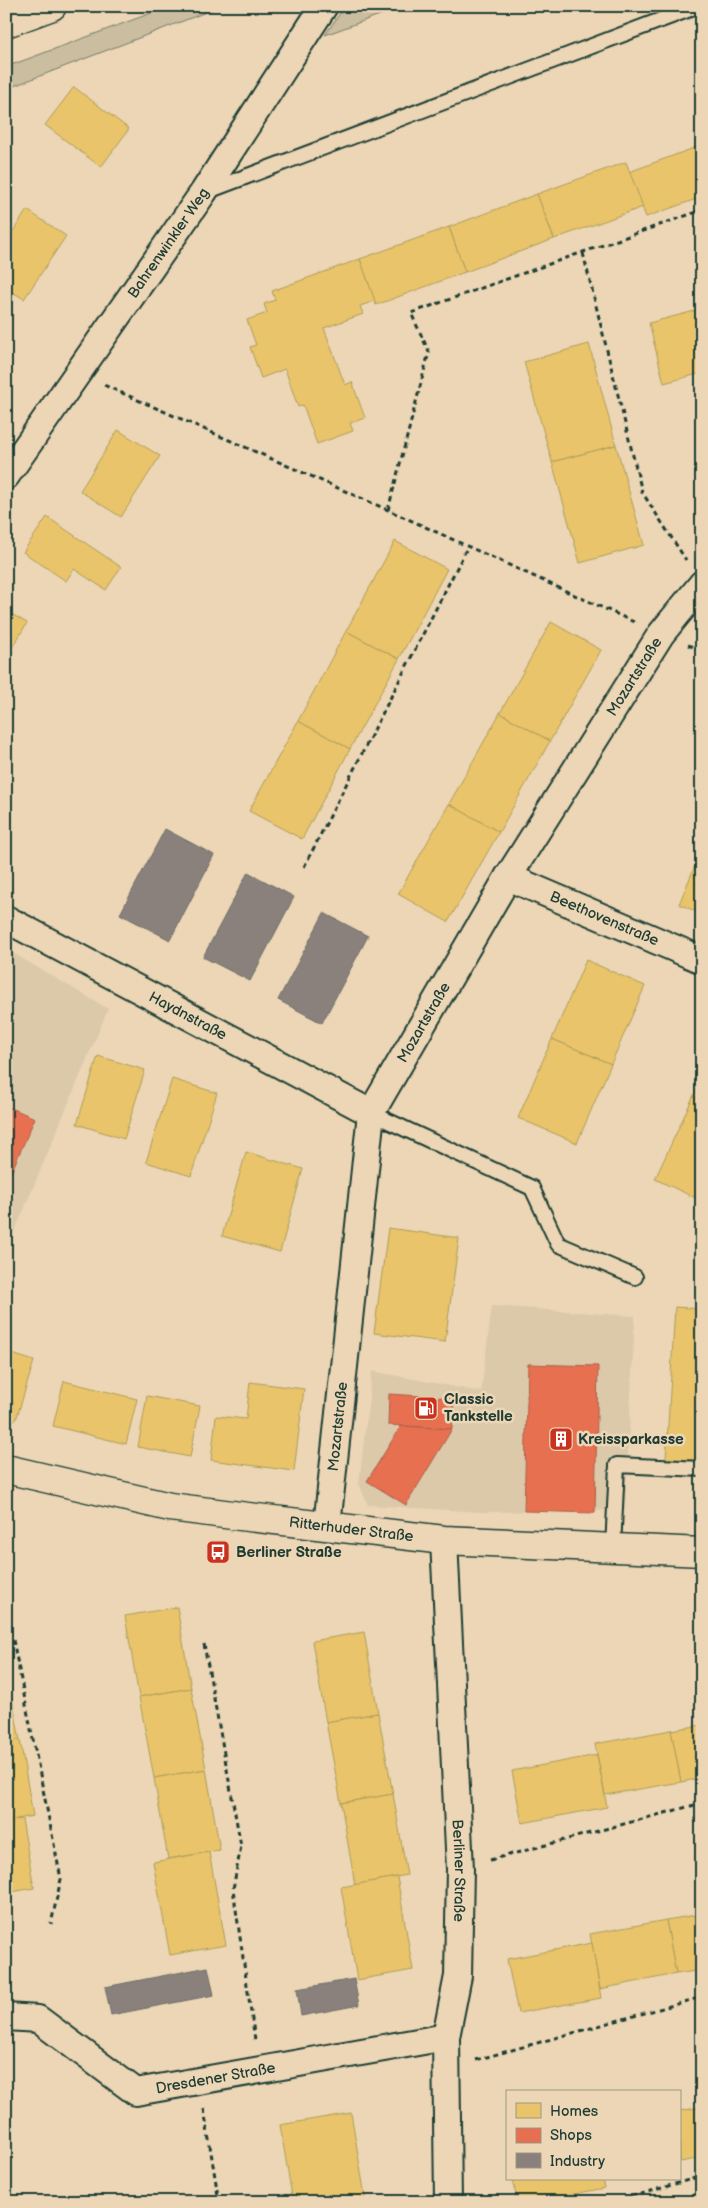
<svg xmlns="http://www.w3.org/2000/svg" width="708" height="2208" font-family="'Balsamiq Sans',sans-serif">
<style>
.built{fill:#dbc9aa}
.green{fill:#cabda0;stroke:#747d6a}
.homes{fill:#e9c46a;stroke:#ac9c5a}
.shops{fill:#e76f51;stroke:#ab6048}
.industry{fill:#8a817c;stroke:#6a6d66}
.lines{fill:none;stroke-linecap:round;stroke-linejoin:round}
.service-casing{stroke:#1f3d34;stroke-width:18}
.minor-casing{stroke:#1f3d34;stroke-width:30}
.tertiary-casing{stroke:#1f3d34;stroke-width:31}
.primary-casing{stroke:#1f3d34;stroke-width:31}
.path{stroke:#1f3d34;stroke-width:3;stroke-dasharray:5 4;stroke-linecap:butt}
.service{stroke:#ecd6b5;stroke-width:14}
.minor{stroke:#ecd6b5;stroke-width:26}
.tertiary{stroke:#ecd6b5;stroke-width:28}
.primary{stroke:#ecd6b5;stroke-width:28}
.labels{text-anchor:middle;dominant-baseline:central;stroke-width:5;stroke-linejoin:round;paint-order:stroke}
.street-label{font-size:15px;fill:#1f3d34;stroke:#ecd6b5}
.poi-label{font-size:15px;font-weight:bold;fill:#1f3d34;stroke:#ecd6b5;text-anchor:start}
</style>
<rect width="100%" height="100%" fill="#ecd6b5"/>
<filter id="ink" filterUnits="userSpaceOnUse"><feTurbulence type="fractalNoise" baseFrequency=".02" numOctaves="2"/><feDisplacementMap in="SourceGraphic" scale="10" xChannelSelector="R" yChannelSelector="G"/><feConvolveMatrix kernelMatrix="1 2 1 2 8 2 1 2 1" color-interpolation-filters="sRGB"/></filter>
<g filter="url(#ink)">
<g class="built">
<polygon points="6,949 108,1009 6,1252"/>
<polygon points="492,1306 635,1316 625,1510 480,1512 368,1505 359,1484 372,1371 481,1392"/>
</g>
<g class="green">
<polygon points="170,6 222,6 6,89 6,67"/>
<polygon points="345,6 404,6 325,35"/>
</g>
<g class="homes">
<polygon points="74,87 129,129 101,167 45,125"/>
<polygon points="702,145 702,197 646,217 629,172"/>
<polygon points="626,162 643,207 554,239 537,194"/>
<polygon points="537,194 554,239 465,272 449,227"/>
<polygon points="27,210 66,236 24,299 6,288 6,242"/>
<polygon points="449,227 465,272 376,305 360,259"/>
<polygon points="360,259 375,301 360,306 363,314 324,328 345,385 352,382 365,418 350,423 353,431 317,444 303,405 298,407 285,369 261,378 250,347 256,345 247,320 267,313 264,304 275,300 272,291"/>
<polygon points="702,309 702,373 664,383 649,323"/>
<polygon points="589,344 616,445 552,462 524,362"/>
<polygon points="118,430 160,456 121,517 80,491"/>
<polygon points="616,445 644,545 580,563 552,462"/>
<polygon points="47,517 121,567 106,590 74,569 66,581 23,552"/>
<polygon points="395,541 447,569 399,659 346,631"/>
<polygon points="6,611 27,623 6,658"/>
<polygon points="551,622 601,650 550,741 500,713"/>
<polygon points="346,631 399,659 350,749 298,721"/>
<polygon points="500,713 550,741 499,832 449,804"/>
<polygon points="298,721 350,749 302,839 249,811"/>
<polygon points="449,804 499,832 448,922 398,894"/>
<polygon points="702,849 702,914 679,904"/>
<polygon points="586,960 645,986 611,1064 552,1039"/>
<polygon points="552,1039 611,1064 577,1143 518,1118"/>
<polygon points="98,1056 145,1070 124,1139 77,1124"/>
<polygon points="702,1078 702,1101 693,1097"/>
<polygon points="172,1079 217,1093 191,1176 146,1162"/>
<polygon points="693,1097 702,1101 702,1201 655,1179"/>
<polygon points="246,1152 303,1169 280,1252 222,1236"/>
<polygon points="388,1228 459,1238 445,1342 374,1333"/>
<polygon points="675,1307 702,1309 702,1460 666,1459"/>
<polygon points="9,1353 34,1361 16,1420 6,1417 6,1362"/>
<polygon points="64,1381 137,1399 126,1444 53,1426"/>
<polygon points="250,1382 304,1389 294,1471 211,1460 216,1416 246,1419"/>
<polygon points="147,1396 200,1406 190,1457 138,1447"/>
<polygon points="177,1607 191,1688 139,1697 125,1616"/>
<polygon points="364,1632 378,1713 326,1722 312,1641"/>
<polygon points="6,1666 20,1740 6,1742"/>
<polygon points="191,1688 206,1769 154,1778 139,1697"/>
<polygon points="378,1713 393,1794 341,1803 326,1722"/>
<polygon points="702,1725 702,1778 681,1782 671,1730"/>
<polygon points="671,1730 681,1782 605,1795 595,1744"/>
<polygon points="20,1740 33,1816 6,1821 6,1742"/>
<polygon points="597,1755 607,1807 522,1823 512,1771"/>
<polygon points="206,1769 220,1850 168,1859 154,1778"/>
<polygon points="393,1794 407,1875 355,1885 341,1803"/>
<polygon points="22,1819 34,1888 6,1893 6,1821"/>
<polygon points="209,1852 226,1945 170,1955 153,1862"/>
<polygon points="397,1877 413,1970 357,1980 341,1887"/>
<polygon points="702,1914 702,1970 676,1974 666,1920"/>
<polygon points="666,1920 676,1974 600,1989 590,1934"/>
<polygon points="592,1943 601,1998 518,2013 507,1959"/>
<polygon points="702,2107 702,2158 680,2162 679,2111"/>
<polygon points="351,2113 366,2202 293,2202 280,2125"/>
<polygon points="513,2179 603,2179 605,2188 533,2202 517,2202"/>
</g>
<g class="shops">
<polygon points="6,1106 35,1118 6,1184"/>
<polygon points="528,1364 598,1366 595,1513 524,1511"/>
<polygon points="389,1394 454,1398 452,1429 388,1425"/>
<polygon points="401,1426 452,1429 406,1505 367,1481"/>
</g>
<g class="industry">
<polygon points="165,829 214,855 170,940 120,914"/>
<polygon points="248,872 294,897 250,981 203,957"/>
<polygon points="324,913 368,936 322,1023 278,1000"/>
<polygon points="208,1967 214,1995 111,2015 105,1987"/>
<polygon points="354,1979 359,2005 301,2016 297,1989"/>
</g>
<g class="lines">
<g class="service-casing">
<g id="service">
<polyline points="208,191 698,6"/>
<polyline points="371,1113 532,1188 558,1244 635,1277"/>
<polyline points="613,1549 617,1465 702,1469"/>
</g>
</g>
<g class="minor-casing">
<g id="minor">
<path id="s1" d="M6,476L203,193L324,6"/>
<path id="s2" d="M508,877L702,960"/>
<path id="s3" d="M6,919L371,1113"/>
<path id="s4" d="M327,1526L371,1113L508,877L661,634L702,584"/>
<path id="s5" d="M444,1540L460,1869L458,1976L446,2037L448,2202"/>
<path id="s6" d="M6,2017L38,2019L136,2092L446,2037"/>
</g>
</g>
<g class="tertiary-casing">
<g id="tertiary">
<path id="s7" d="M6,1469L170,1507L248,1517L444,1540L702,1552"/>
</g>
</g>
<g class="primary-casing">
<polyline id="primary" points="6,23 52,6"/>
</g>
<g class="path">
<polyline points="696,30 702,43"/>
<polyline points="583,253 642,492 686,560"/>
<polyline points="104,385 388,510 634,622"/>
<polyline points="388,510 429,352 411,313 702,210"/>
<polyline points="688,645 702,651"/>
<polyline points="304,867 468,546"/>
<polyline points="13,1640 61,1879 51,1924"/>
<polyline points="204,1644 241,1846 233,1889 255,2040"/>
<polyline points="490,1860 702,1803"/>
<polyline points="476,2060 702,1997"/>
<polyline points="204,2109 219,2202"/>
<polyline points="614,2202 702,2176"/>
</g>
<use href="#service" class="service"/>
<use href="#minor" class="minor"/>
<use href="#tertiary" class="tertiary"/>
<use href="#primary" class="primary"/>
</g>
</g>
<defs>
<g id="fuel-square" transform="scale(1.25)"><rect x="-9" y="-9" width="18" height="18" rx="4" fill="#c8321e" stroke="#ecd6b5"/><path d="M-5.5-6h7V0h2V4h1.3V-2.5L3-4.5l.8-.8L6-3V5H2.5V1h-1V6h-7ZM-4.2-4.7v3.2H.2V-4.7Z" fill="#fff"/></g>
<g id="building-square" transform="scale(1.25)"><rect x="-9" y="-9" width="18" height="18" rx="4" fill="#c8321e" stroke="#ecd6b5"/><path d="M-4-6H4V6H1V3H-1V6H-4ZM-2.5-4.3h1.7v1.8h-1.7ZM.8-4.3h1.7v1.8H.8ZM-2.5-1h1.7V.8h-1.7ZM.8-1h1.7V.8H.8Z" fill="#fff"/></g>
<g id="bus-square" transform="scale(1.25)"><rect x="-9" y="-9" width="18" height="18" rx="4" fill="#c8321e" stroke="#ecd6b5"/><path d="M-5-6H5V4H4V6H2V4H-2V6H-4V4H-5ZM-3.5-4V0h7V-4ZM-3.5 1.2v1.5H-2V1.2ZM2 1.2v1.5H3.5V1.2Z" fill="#fff"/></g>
</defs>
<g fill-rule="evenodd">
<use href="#fuel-square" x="426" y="1408"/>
<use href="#building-square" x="561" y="1439"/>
<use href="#bus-square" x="218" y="1552"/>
</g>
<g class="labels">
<g class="street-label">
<text stroke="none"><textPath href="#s1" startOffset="284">Bahrenwinkler Weg</textPath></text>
<text stroke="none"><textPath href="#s4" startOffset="925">Mozartstraße</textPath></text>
<text stroke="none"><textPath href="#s2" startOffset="105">Beethovenstraße</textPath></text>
<text stroke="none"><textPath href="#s3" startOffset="206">Haydnstraße</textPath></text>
<text stroke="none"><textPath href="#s4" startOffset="520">Mozartstraße</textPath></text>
<text stroke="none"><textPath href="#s4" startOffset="100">Mozartstraße</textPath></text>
<text stroke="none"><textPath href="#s7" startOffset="351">Ritterhuder Straße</textPath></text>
<text stroke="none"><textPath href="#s5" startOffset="331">Berliner Straße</textPath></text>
<text stroke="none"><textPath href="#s6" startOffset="235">Dresdener Straße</textPath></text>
</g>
<g class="poi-label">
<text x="444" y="1399">Classic<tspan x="444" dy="17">Tankstelle</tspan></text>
<text x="578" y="1439">Kreissparkasse</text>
<text x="236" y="1552">Berliner Straße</text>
</g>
</g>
<rect width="708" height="2208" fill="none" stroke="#ecd6b5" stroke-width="25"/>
<rect x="12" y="12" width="683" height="2183" fill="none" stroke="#1f3d34" stroke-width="2" filter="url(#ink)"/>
<rect x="506" y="2090" width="175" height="90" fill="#ecd6b5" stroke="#9a9981"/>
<rect x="516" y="2103" width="25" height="15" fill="#e9c46a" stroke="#9a9981"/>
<text x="550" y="2116" font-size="15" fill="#1f3d34">Homes</text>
<rect x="516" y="2128" width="25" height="15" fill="#e76f51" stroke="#9a9981"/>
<text x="550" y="2140" font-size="15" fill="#1f3d34">Shops</text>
<rect x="516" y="2153" width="25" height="15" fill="#8a817c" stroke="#9a9981"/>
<text x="550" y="2166" font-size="15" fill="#1f3d34">Industry</text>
</svg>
